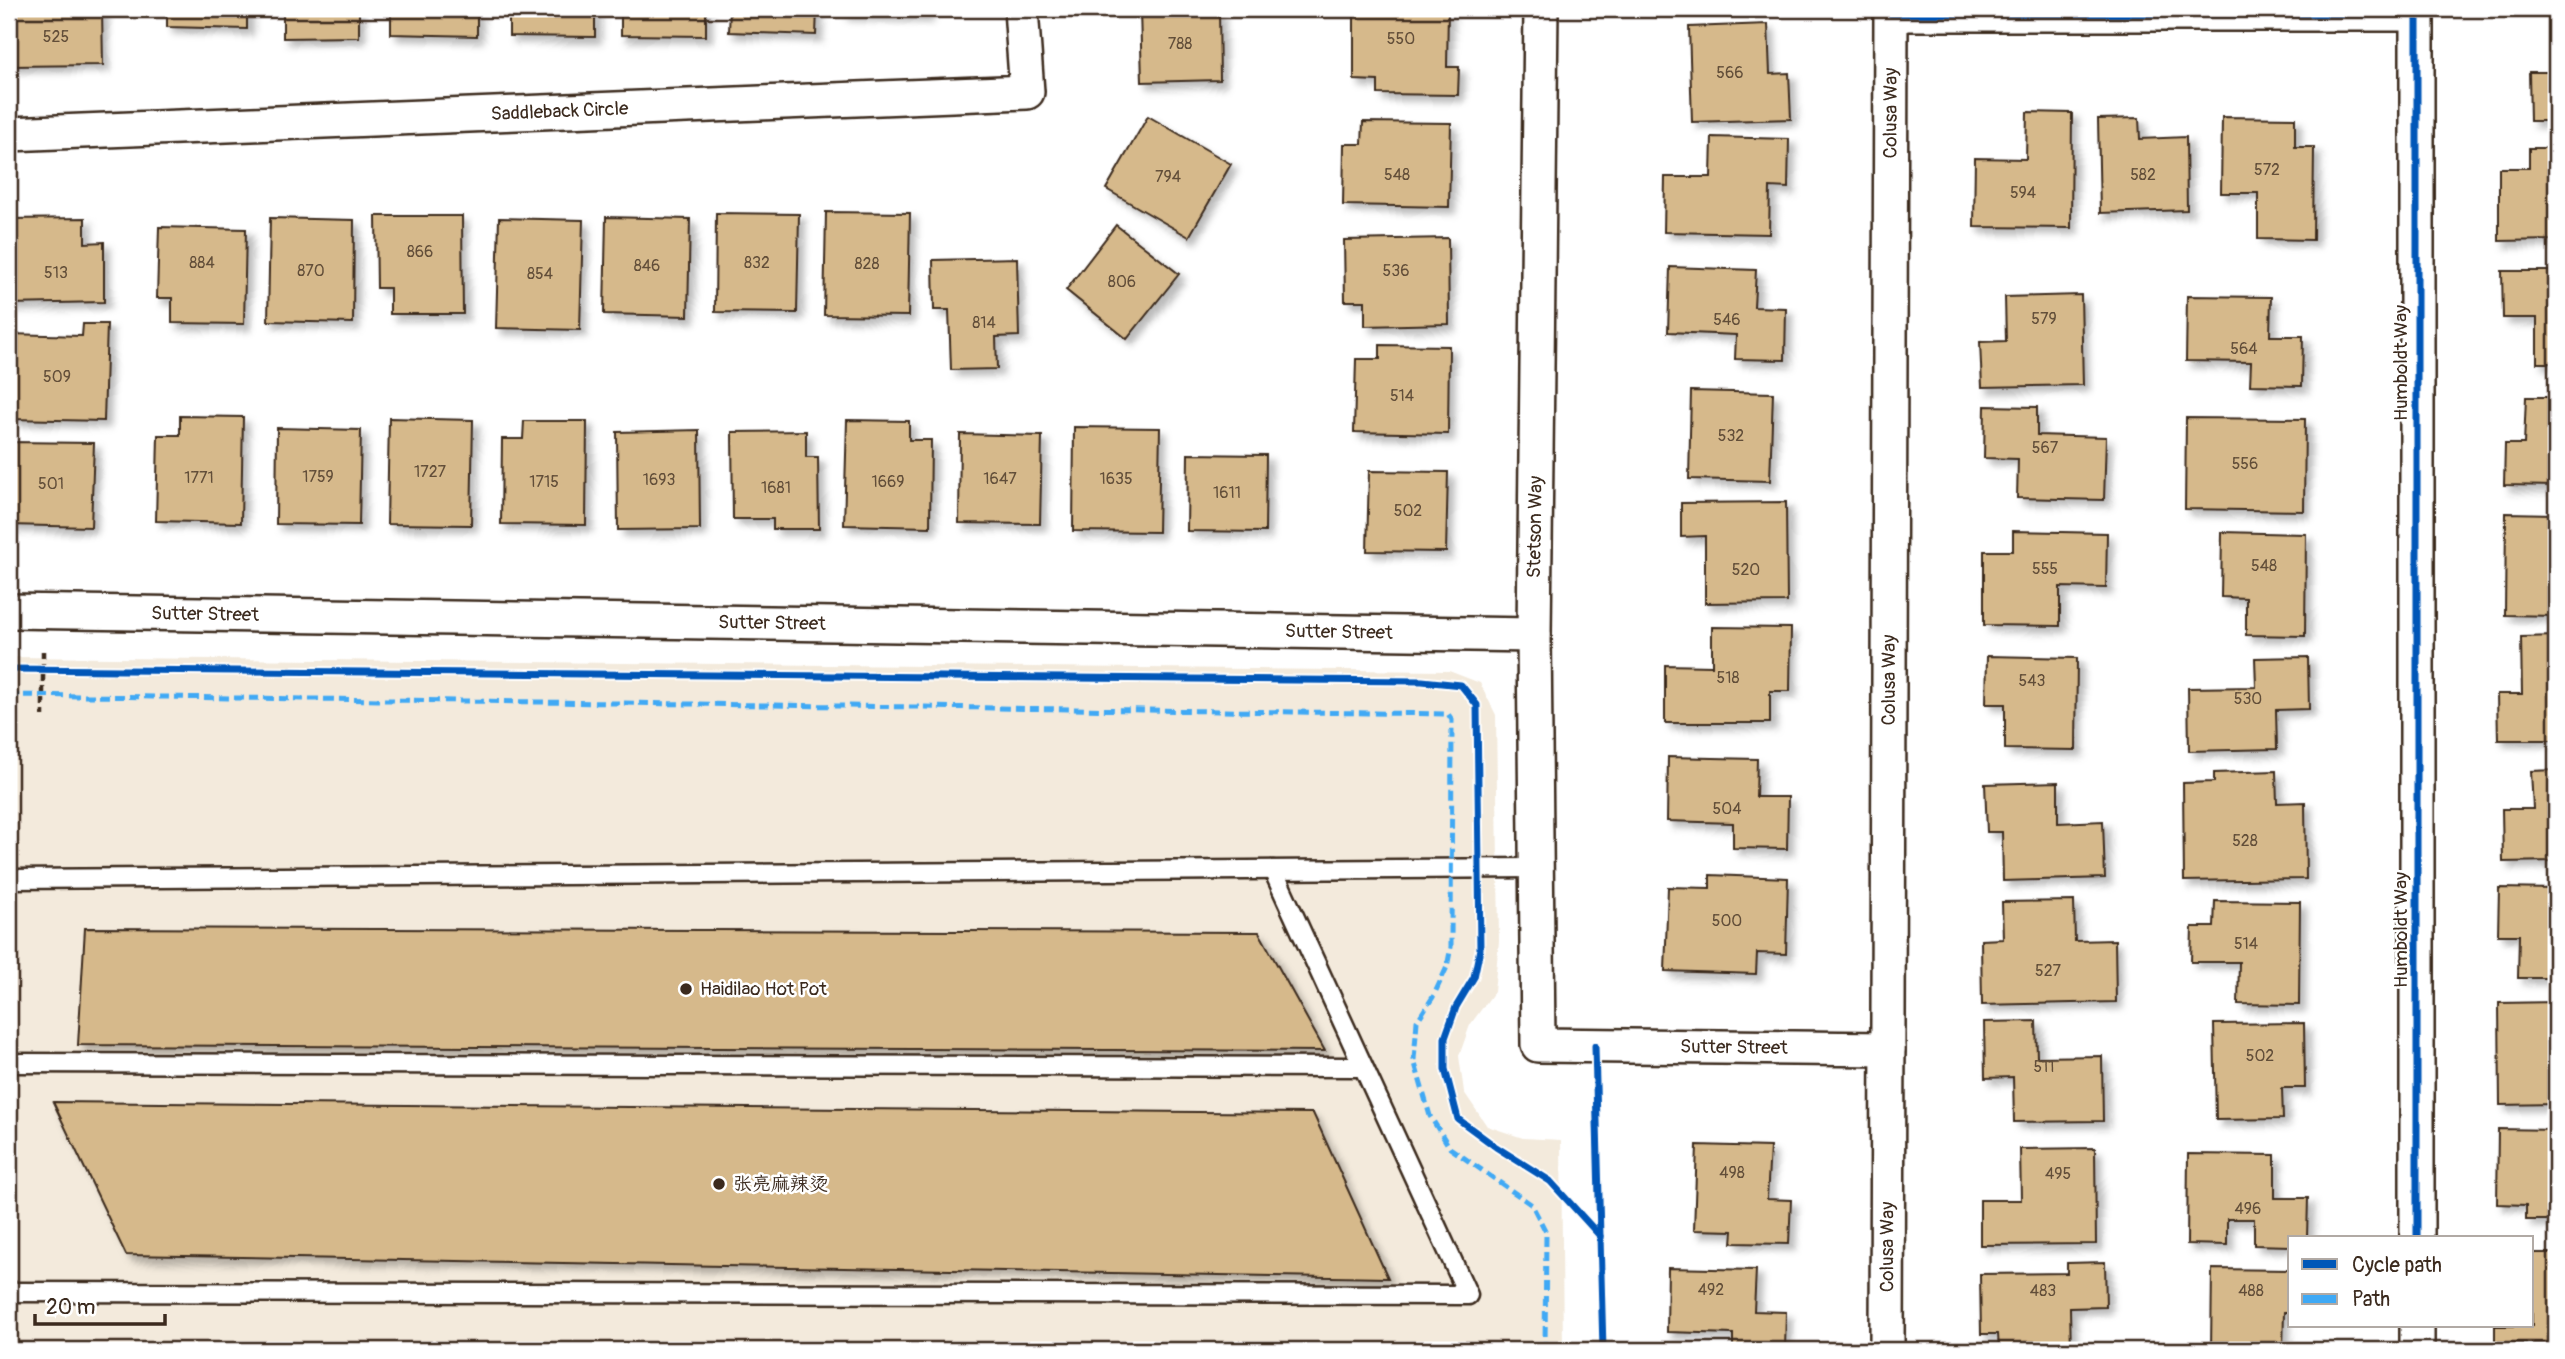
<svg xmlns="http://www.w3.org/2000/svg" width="2565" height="1359" font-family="Pangolin,'LXGW WenKai TC',sans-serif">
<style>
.built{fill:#f3eadc}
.building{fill:#d6b98b;stroke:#3b2a1e;stroke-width:2;filter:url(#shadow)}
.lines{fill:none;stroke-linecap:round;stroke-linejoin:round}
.service-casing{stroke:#3b2a1e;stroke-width:23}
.minor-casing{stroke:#3b2a1e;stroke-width:38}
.path{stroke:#3b2a1e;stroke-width:4.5;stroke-dasharray:7 5;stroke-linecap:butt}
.service{stroke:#fff;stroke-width:18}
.minor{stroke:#fff;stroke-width:33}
.quiet{stroke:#3fa9f5;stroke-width:5;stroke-dasharray:10 5;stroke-linecap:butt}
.cycleway-casing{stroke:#fff;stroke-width:11}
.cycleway{stroke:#0057b8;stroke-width:7}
.poi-dot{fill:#3b2a1e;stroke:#fff;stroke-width:2.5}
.labels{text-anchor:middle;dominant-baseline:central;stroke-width:5;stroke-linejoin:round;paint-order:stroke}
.number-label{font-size:16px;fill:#624e39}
.street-label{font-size:19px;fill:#3b2a1e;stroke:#fff}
.poi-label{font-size:19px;fill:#3b2a1e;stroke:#fff;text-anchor:start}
</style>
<defs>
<filter id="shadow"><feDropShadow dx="6" dy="6" stdDeviation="3.5" flood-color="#0004"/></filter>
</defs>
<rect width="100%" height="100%" fill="#fff"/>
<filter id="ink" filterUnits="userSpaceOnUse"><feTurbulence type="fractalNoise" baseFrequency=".0143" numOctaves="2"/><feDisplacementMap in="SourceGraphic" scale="14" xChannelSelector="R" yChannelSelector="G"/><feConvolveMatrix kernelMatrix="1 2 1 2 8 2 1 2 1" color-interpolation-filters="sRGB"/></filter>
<g filter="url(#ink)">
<polygon class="built" points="9,657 1449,671 1480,683 1496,715 1499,941 1494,992 1470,1025 1459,1056 1464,1092 1487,1126 1523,1138 1561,1140 1563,1350 9,1350"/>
<g class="building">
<polygon points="9,9 102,9 103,65 9,66"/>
<polygon points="167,9 247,9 247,29 167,27"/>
<polygon points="283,9 359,9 359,37 283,38"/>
<polygon points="391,9 477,9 477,36 391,34"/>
<polygon points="509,9 595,9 595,37 509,36"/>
<polygon points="621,9 706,9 706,36 621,35"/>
<polygon points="730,9 817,9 816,35 729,32"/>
<polygon points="842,9 927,9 927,16 842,14"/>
<polygon points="1140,9 1219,9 1220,80 1142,82"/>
<polygon points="1354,9 1448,10 1447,67 1459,67 1458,95 1378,94 1378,81 1354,80"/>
<polygon points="2550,20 2556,20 2556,121 2530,121 2529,72 2551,72"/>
<polygon points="1768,24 1770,74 1789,73 1791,119 1692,122 1689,27"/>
<polygon points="2027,112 2072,113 2071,228 1974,227 1975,158 2026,159"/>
<polygon points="1148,116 1231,164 1189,237 1106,189"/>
<polygon points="2222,117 2295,118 2295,147 2314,147 2313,240 2258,239 2258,193 2221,193"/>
<polygon points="2139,118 2140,139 2186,137 2187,210 2100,213 2098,119"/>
<polygon points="1363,122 1451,123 1449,207 1343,205 1344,144 1362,144"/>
<polygon points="1712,137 1789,139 1788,188 1770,187 1769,234 1664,232 1665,177 1711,177"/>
<polygon points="2529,148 2556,148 2556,240 2499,241 2499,168 2529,168"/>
<polygon points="826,212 910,213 908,316 824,315"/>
<polygon points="716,213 799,214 797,313 715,312"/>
<polygon points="376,216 462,216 463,314 390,314 390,288 377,288"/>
<polygon points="606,217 690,219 688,316 604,314"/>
<polygon points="85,218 85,243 104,242 104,302 9,304 9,219"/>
<polygon points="270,218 354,220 353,323 268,321"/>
<polygon points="499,218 583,220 580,330 496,328"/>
<polygon points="1116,225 1179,274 1127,339 1066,290"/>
<polygon points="159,227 246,229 244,324 172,323 172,298 157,298"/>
<polygon points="1448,238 1449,324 1365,326 1365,301 1345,301 1344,240"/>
<polygon points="1017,258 1019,336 996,337 997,369 951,370 949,310 934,310 933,260"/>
<polygon points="1670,267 1756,270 1754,307 1786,308 1785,360 1735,359 1736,335 1668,332"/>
<polygon points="2502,271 2552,271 2552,300 2556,299 2556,363 2537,363 2537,318 2503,318"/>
<polygon points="2081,295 2083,385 1982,387 1980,342 2006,341 2005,297"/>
<polygon points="2187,296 2271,297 2270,336 2303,336 2302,386 2250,385 2251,362 2186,361"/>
<polygon points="83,324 107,324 104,421 9,419 9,334 82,336"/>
<polygon points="1380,345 1449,346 1448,434 1354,432 1356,359 1380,359"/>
<polygon points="1691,391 1773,393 1770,481 1689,479"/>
<polygon points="2526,397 2556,397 2556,486 2504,485 2505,444 2524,444"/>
<polygon points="1985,406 2037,407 2037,435 2106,437 2104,500 2017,498 2018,459 1984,458"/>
<polygon points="180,416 243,417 241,523 156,521 158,435 180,435"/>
<polygon points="389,418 473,420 471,525 387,524"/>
<polygon points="2186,418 2305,419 2304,511 2185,509"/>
<polygon points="847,420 909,421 909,440 931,440 930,527 844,525"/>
<polygon points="524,421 587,421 586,525 501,524 502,439 523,439"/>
<polygon points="1074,427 1160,428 1158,532 1073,531"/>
<polygon points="277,428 361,430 359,525 276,524"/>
<polygon points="699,430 700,529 618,530 617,432"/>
<polygon points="806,431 806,457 818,457 819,529 773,529 773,519 733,519 732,432"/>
<polygon points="960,434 1042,436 1040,524 959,523"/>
<polygon points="9,442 94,443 91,527 9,525"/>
<polygon points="1188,454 1266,455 1265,532 1187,531"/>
<polygon points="1369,471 1448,472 1446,552 1367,551"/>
<polygon points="1786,502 1787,602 1705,603 1705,536 1681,537 1681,503"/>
<polygon points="2506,513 2556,514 2556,616 2505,615"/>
<polygon points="2013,531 2107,533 2106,588 2060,587 2060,626 1984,625 1984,551 2013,551"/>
<polygon points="2222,532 2306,534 2305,636 2246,635 2246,598 2221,597"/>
<polygon points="1712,627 1791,628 1790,691 1770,691 1770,723 1665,723 1665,665 1712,666"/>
<polygon points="2556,636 2556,740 2498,740 2497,694 2522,694 2521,637"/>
<polygon points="1987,656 2077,658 2076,750 2005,749 2005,704 1986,704"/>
<polygon points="2308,657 2309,709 2276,710 2277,749 2189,751 2188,688 2256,687 2255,658"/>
<polygon points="1668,757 1757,759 1756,797 1788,797 1787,849 1733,848 1733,823 1667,821"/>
<polygon points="2556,770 2555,861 2503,862 2502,809 2533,809 2531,771"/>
<polygon points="2276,771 2277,803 2305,802 2306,879 2184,881 2183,783 2214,782 2214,773"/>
<polygon points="2058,782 2058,823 2103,821 2105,878 2003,881 2002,832 1987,832 1985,784"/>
<polygon points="1710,875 1788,878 1786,954 1757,953 1756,974 1665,971 1668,887 1710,888"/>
<polygon points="2499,888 2556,889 2556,978 2518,978 2519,935 2498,935"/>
<polygon points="2074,901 2075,941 2115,940 2116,1002 1982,1005 1981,940 2003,939 2002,902"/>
<polygon points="2215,901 2300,902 2299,1005 2238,1004 2239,962 2191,962 2192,927 2214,927"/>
<polygon points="85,928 1259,932 1325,1051 78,1045"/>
<polygon points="2556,1002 2556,1104 2500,1105 2499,1003"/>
<polygon points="2036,1021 2037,1057 2102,1056 2103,1121 2014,1122 2013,1077 1985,1078 1984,1022"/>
<polygon points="2304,1023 2305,1088 2282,1088 2283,1119 2216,1120 2214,1024"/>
<polygon points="53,1102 1313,1113 1388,1278 126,1255"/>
<polygon points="2498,1129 2556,1130 2556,1220 2526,1220 2526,1205 2497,1204"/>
<polygon points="1697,1145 1770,1147 1767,1199 1791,1200 1789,1244 1732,1243 1733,1231 1694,1230"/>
<polygon points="2095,1148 2096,1244 1980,1245 1980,1200 2021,1200 2020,1149"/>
<polygon points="2188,1154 2275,1155 2275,1198 2308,1198 2307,1238 2290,1238 2290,1246 2254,1245 2254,1219 2227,1219 2227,1245 2187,1244"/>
<polygon points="2532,1253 2556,1253 2556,1350 2556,1343 2495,1343 2495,1326 2532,1326"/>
<polygon points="2105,1262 2106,1307 2070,1308 2071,1350 1999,1350 1998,1334 1981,1334 1980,1274 2067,1273 2067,1263"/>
<polygon points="1668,1268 1756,1270 1754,1311 1786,1312 1785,1350 1733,1350 1733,1334 1667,1332"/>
<polygon points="2212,1269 2290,1270 2290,1312 2284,1312 2283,1350 2211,1350"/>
</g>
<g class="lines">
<g class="service-casing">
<g id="service">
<polyline points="9,879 1536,868"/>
<polyline points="9,1063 1363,1067"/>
<polyline points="9,1292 1468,1295 1273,870"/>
</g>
</g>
<g class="minor-casing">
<g id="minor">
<path id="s1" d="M1541,9L1534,635L1538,1045L1888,1049"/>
<polyline points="1891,14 2417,14 2417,1238"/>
<path id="s2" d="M9,134L1027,92L1021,9"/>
<path id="s3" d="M9,611L1534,635"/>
<polyline points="2417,1326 2417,1350"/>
<path id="s4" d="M1887,1350L1891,9"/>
</g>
</g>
<polyline class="path" points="43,651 43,716"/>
<use href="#service" class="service"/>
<use href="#minor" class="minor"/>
<polyline class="quiet" points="9,695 1448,714 1452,720 1451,947 1447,967 1433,997 1417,1021 1414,1060 1430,1116 1450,1148 1532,1205 1546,1232 1545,1350"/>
<g class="cycleway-casing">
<g id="cycleway">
<polyline points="1891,14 2417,14 2417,1238"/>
<polyline points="9,669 1422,681 1461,685 1477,705 1480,949 1474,977 1456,1007 1445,1038 1445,1069 1458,1119 1496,1147 1550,1181 1600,1236"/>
<polyline points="1595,1046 1603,1350"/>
</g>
</g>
<use href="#cycleway" class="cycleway"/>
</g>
</g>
<g class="poi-dot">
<circle cx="686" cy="989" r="7"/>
<circle cx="719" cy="1184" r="7"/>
</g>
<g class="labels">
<g class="number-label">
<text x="56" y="37">525</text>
<text x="1401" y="39">550</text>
<text x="1180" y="44">788</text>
<text x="1730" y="73">566</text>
<text x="2267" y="170">572</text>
<text x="1397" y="175">548</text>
<text x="2143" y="175">582</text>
<text x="1168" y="177">794</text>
<text x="2023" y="193">594</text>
<text x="420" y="252">866</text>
<text x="202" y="263">884</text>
<text x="757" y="263">832</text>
<text x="867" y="264">828</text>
<text x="647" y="266">846</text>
<text x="311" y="271">870</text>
<text x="1396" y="271">536</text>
<text x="56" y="273">513</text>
<text x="540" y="274">854</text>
<text x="1122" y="282">806</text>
<text x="2044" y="319">579</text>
<text x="1727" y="320">546</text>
<text x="984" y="323">814</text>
<text x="2244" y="349">564</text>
<text x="57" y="377">509</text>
<text x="1402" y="396">514</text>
<text x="1731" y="436">532</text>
<text x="2045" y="448">567</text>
<text x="2245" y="464">556</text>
<text x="430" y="472">1727</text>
<text x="318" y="477">1759</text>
<text x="199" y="478">1771</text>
<text x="1000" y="479">1647</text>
<text x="1116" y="479">1635</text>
<text x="659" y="480">1693</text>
<text x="544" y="482">1715</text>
<text x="888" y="482">1669</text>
<text x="51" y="484">501</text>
<text x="776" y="488">1681</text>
<text x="1227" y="493">1611</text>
<text x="1408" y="511">502</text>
<text x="2264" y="566">548</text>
<text x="2045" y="569">555</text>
<text x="1746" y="570">520</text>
<text x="1728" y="678">518</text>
<text x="2032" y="681">543</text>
<text x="2248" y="699">530</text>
<text x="1727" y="809">504</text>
<text x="2245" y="841">528</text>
<text x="1727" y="921">500</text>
<text x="2246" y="944">514</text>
<text x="2048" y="971">527</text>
<text x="2260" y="1056">502</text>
<text x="2044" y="1067">511</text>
<text x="1732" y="1173">498</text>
<text x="2058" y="1174">495</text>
<text x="2248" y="1209">496</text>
<text x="1711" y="1290">492</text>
<text x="2043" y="1291">483</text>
<text x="2251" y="1291">488</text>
</g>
<g class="street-label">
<text stroke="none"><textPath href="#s2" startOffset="551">Saddleback Circle</textPath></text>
<text stroke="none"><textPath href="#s4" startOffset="1237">Colusa Way</textPath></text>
<text transform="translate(2401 363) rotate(-90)">Humboldt Way</text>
<text transform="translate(1535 527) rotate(-89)">Stetson Way</text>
<text stroke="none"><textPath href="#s3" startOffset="196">Sutter Street</textPath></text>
<text stroke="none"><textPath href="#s3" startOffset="763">Sutter Street</textPath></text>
<text stroke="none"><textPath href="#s3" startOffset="1330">Sutter Street</textPath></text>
<text stroke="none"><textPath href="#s4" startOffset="670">Colusa Way</textPath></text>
<text transform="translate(2401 930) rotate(-90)">Humboldt Way</text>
<text stroke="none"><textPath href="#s1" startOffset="1232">Sutter Street</textPath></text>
<text stroke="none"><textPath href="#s4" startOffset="103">Colusa Way</textPath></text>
</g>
<g class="poi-label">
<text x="700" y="989">Haidilao Hot Pot</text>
<text x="733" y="1184">张亮麻辣烫</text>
</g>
</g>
<rect width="2565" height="1359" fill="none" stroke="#fff" stroke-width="35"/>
<rect x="18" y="18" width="2530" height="1324" fill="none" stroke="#3b2a1e" stroke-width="2.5" filter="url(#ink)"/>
<rect x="2288" y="1236" width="245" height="91" fill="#ffffff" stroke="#b1aaa5" stroke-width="2"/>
<rect x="2302" y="1259" width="35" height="10" fill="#0057b8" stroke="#b1aaa5" stroke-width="2"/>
<text x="2352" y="1272" font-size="21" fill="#3b2a1e">Cycle path</text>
<rect x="2302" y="1294" width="35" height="10" fill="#3fa9f5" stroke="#b1aaa5" stroke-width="2"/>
<text x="2352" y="1306" font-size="21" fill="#3b2a1e">Path</text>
<path d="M35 1314v10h130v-10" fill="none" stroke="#3b2a1e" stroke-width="3.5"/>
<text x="46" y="1314" font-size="21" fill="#3b2a1e" stroke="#ffffff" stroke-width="5" paint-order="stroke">20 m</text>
</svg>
